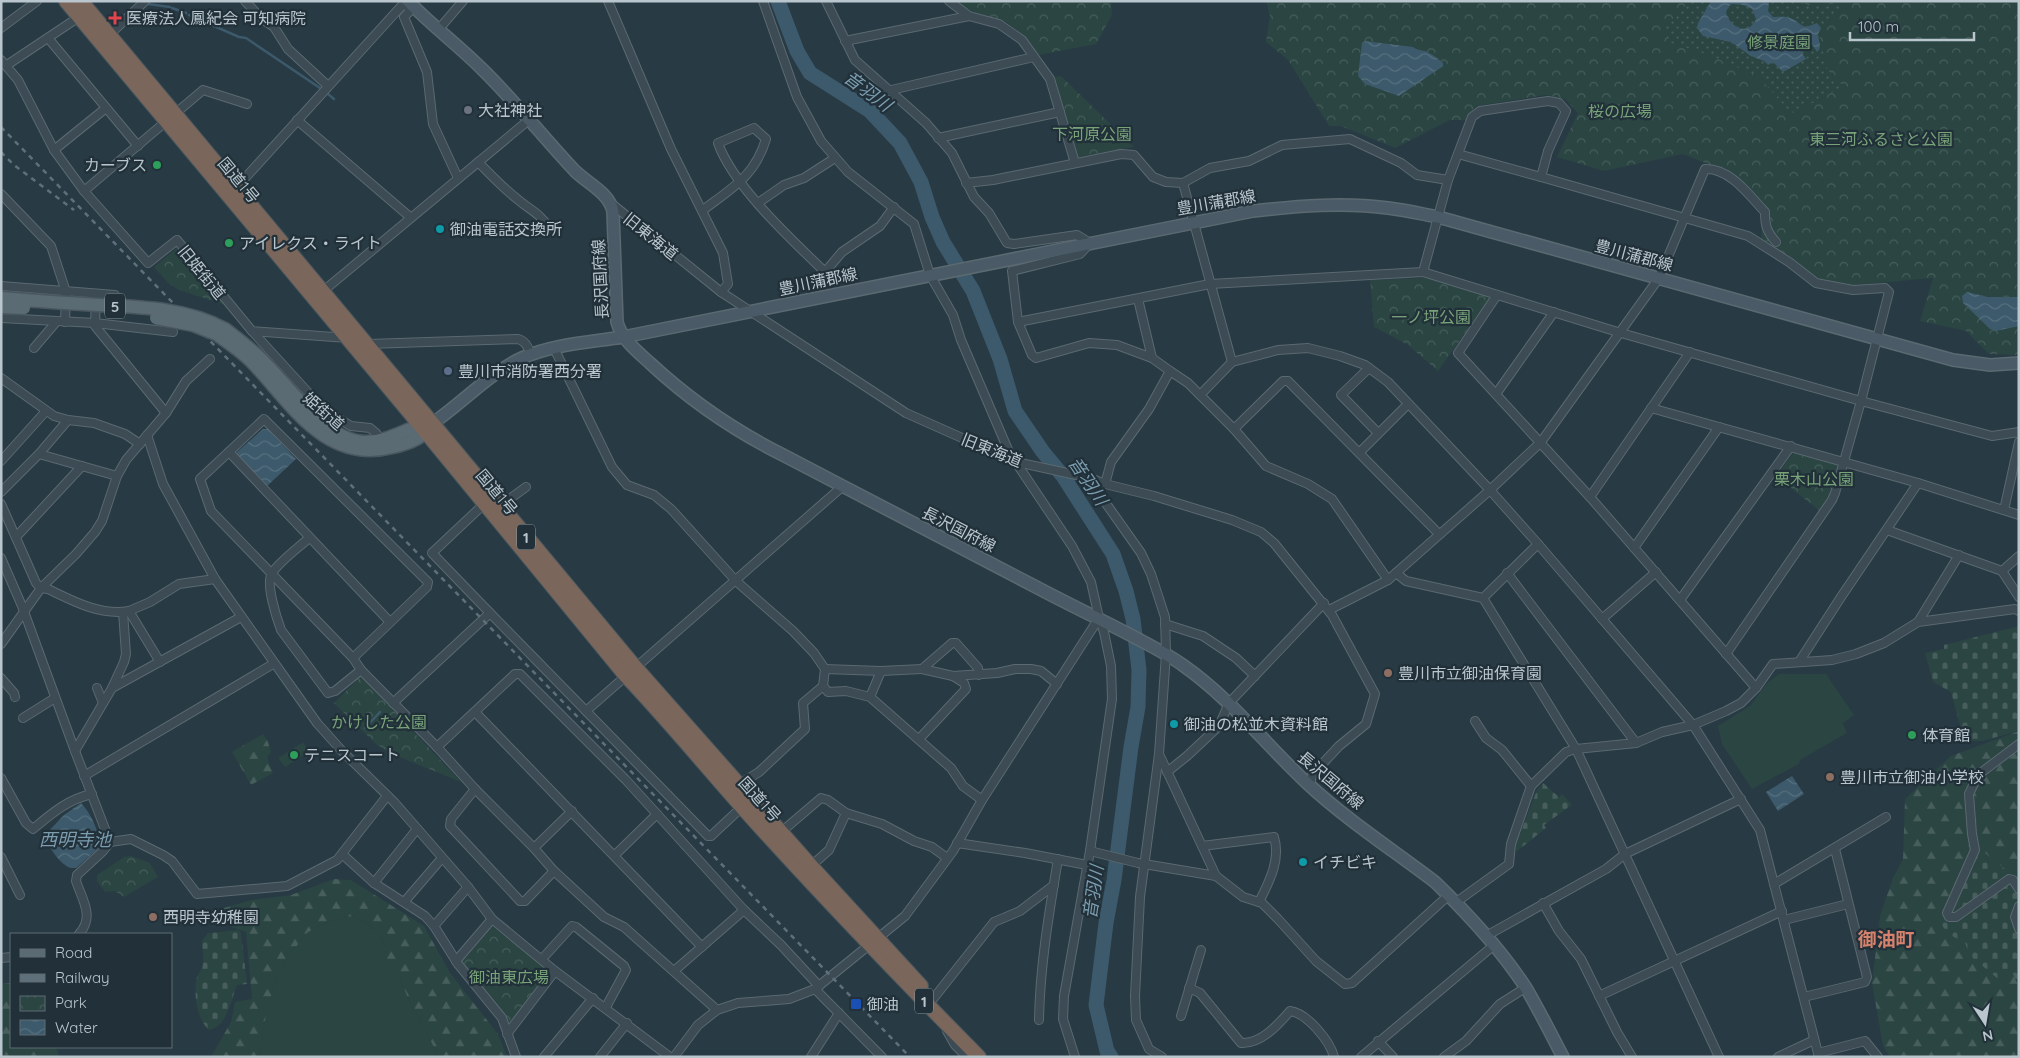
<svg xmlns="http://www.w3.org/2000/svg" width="2020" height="1058" font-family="Quicksand,'Noto Sans JP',sans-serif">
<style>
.grass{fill:#2a4542}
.forest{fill:url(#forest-firs)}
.cemetery{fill:url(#cemetery-stones)}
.park{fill:url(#park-crowns)}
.garden{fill:url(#garden-dots)}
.water{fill:url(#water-waves);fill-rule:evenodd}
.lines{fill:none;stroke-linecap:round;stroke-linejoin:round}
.stream{stroke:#3c5a6b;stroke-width:2.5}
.river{stroke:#3c5a6b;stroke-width:15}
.street-casing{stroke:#5b6971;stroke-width:10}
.secondary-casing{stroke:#5b6971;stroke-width:14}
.primary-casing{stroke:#495760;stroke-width:15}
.highway-casing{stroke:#47565e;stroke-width:16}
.street{stroke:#3c4b54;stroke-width:8}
.secondary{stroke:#4a5b67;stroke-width:11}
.primary{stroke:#5b6b73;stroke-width:12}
.highway{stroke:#7a665a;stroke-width:14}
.rail{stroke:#5f707a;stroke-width:2.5;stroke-dasharray:5 5;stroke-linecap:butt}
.primary-bridge-casing{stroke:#495760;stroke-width:15;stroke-linecap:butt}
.primary-bridge{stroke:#5b6b73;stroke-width:12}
.health-dot{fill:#e0444e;stroke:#213039;stroke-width:2}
.worship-dot{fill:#6b7280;stroke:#213039;stroke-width:2}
.leisure-dot{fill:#2e9e5b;stroke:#213039;stroke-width:2}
.culture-dot{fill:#0f9aa8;stroke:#213039;stroke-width:2}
.service-dot{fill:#5c6f8a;stroke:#213039;stroke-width:2}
.education-dot{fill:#8d6e63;stroke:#213039;stroke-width:2}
.transit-dot{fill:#1a4fb4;stroke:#213039;stroke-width:2}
.labels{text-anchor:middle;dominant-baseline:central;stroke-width:4.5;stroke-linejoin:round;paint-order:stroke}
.shield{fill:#213039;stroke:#8c99a1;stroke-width:1}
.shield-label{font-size:15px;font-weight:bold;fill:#bac6cd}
.poi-label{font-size:16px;fill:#bac6cd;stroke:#213039;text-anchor:start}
.park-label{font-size:16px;fill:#78a379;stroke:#213039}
.street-label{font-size:16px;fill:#bac6cd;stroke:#213039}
.water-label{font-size:18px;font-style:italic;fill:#7b9daf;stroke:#213039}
.quarter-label{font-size:19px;font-weight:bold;fill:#d6826c;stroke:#213039}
</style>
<defs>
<pattern id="forest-firs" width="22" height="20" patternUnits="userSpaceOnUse" patternTransform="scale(1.25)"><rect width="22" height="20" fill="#2a4542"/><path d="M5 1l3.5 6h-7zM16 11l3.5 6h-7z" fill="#475e5c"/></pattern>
<pattern id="cemetery-stones" width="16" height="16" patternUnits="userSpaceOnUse" patternTransform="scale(1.25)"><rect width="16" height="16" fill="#2a4542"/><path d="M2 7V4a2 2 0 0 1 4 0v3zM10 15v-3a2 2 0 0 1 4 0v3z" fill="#475e5c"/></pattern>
<pattern id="park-crowns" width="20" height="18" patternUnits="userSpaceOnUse" patternTransform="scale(1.25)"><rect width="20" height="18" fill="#2a4542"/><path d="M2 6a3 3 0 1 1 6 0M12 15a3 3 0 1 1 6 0" fill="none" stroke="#475e5c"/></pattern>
<pattern id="garden-dots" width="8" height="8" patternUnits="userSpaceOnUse" patternTransform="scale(1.25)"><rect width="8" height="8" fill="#2a4542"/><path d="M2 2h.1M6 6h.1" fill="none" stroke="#475e5c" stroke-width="1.8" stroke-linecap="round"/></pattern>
<pattern id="water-waves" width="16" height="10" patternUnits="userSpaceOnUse" patternTransform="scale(1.25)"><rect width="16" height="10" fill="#3c5a6b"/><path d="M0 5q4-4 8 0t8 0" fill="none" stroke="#56707f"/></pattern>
</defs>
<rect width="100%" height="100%" fill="#283a44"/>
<g class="grass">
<polygon points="1779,674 1826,674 1854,715 1843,723 1847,733 1800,760 1799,764 1752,789 1722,744 1718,726 1751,705 1766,684"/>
<polygon points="303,742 309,752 285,767 278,758"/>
<path d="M354,916C380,930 390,943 386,973L397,970L407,996L439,1057H259C265,1016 272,974 300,942C303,938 306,933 310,931C323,922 339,918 354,916Z"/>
</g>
<g class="forest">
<polygon points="2019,731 2019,1057 1890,1057 1883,1046 1872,983 1880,916 1893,878 1903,859 1905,799 1951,756"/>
<polygon points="263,734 268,742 271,752 267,757 273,773 251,785 232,752"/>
<path d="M334,879L351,880L424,926L450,973L498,1034L507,1057H439L407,996L397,970L385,974C390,944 381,930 354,916C339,918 323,922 310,931C306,933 303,938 300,942C272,974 265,1016 259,1057H211L231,1022L235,1002L252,999L246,932L231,927L214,911L251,900L291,895Z"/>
<polygon points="11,983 11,1047 56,1047 59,1057 1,1057 1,984"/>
</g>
<g class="cemetery">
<polygon points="2019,626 2019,731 1982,741 1968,741 1961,729 1951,692 1933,682 1925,653 1944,649 1944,645"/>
<polygon points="1543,783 1559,797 1562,794 1572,805 1544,825 1546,828 1516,852 1516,844 1537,790"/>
<path d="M1980,849L2015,877L2019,884V987L2013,974L1997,978L1969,955L1965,942C1950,936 1945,933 1939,918Z"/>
<path d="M239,930L241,933L247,984L237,985C231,1000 227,1027 209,1030C197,1019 194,997 196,982C196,976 202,971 203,964C204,957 202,948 202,941L208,933Z"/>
</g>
<g class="park">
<path d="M957,1H1111L1112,15L1096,44L1038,55C1030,44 1013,24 1001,20C983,14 972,14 957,1Z"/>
<polygon points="1266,1 2019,1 2019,355 1989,354 1966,331 1920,321 1933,278 1854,285 1816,278 1761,239 1763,208 1730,173 1683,154 1604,171 1557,157 1578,113 1565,99 1546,95 1476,106 1466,120 1450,120 1395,148 1341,126 1329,126 1288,60 1266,42 1270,16"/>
<polygon points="1061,76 1134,147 1078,157 1054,77"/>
<polygon points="177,248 225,305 179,290 168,283 154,267"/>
<polygon points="1425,278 1491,297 1438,371 1408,345 1374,327 1370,280"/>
<polygon points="1795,451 1839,464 1840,466 1830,499 1821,512 1776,476"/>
<polygon points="360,677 362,677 461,782 397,756 377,745 334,703"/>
<polygon points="131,856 150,863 158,877 124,897 115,891 105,892 97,881 97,875 124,857"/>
<polygon points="490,925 549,969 549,973 510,1025 507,1025 461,964 461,960"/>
</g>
<path class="garden" d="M1690,1H1795L1812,6L1839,3V9C1831,16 1823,24 1820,35C1819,39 1821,42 1822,46C1826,67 1826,73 1844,86L1794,113L1789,111L1759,77L1712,56L1668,42L1666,26Z"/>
<g class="water">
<path d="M1711,1H1769L1768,11L1773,17C1778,17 1785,16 1790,18C1804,23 1799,31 1817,23L1821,28L1818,34C1818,41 1823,47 1817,52L1812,44L1807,47L1806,46L1800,50L1806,59L1783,72L1773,62L1768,65L1764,61L1751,56L1731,42L1703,36L1697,28L1698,23ZM1732,4L1743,5L1752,9L1756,19C1748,37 1729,27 1726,12L1728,7Z"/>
<path d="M1365,41L1413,47C1417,50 1420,50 1425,51C1430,53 1439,59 1443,63V66L1399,96L1365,84L1358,76L1362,43Z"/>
<polygon points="1967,292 1988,297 2019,297 2019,326 1996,331 1990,329 1963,303 1962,296"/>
<polygon points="263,429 268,429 296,459 266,487 237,457 237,452"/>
<polygon points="1792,776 1804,794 1778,811 1766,792"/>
<path d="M81,803C91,813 99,832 101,846L76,868C61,870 51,847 43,837L64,815Z"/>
</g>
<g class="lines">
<g class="stream">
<polyline points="148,4 170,7"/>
<polyline points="172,8 186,13"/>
<polyline points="189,15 239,37 246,38 320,88"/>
<polyline points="328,94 334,99"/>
<polyline points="365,728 380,712"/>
</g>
<polyline class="river" points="778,1 797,51 810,73 870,111 900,143 921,182 932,217 943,242 973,291 1000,359 1015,411 1043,452 1063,476 1113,554 1126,591 1133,619 1139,670 1138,707 1131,747 1114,880 1106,923 1096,1005 1107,1051 1111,1057"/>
<g class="street-casing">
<g id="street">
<polyline points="245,1 262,19 274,27 288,49 328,86"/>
<polyline points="407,1 409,12 404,17 427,72 433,124 458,178"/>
<polyline points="608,1 671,149 723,253 728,284 721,292"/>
<polyline points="763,1 797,97 821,141 848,172 914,224 930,275 953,315 961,340 1009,452 1072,546 1091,582 1099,618 1104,632 1111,666 1112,699 1090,851 1064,996 1063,1019 1075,1057"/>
<polyline points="826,1 855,60 926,123 952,153 974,197 989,213 1007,243 1014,244 1077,235 1090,243 1080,254 1012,271 1018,322 1210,284 1423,272 1621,333 1861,401 1889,292 1885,288 1853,290 1816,283 1789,262 1748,236 1541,177 1548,151 1566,111 1559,103 1548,101 1480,111 1472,117 1448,180 1423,272"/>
<polyline points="949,1 969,16 999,24 1022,40 1050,79 1075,163"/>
<polyline points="1,28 37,1"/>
<polyline points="438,30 463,1"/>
<polyline points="110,34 145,1"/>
<polyline points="48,38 138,146"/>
<polyline points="845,41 969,16"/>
<polyline points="1,60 18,80 54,150 84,191 203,90 247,104"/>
<polyline points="7,65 79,17"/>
<polyline points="887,91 1034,57"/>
<polyline points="297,120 410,217"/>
<polyline points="938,138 1060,112"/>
<polyline points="54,150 106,108"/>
<polyline points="1458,154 1541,177"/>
<path d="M478,162C490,174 502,187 516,198C532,212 538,211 551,230"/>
<polyline points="966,183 993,180 1121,154 1134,155 1153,177 1166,182 1183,183 1210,168 1249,161 1282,145 1350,139 1401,163 1417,175 1448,180"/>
<polyline points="1183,183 1232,362"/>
<polyline points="236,188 406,1"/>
<polyline points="84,191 148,263 177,240 252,331 348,338"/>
<polyline points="1,194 51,246 66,292 65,322"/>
<polyline points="758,203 784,185 804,178 835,158"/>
<polyline points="612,204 721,292 906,413 1016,462 1090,478 1105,484 1154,496 1232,520 1261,532 1274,543 1332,615 1375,694 1366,724 1339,746 1312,775 1310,786"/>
<path d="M703,210C732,188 755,176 766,139L754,128L718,143C733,186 792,240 825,272L842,252L880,226L894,207"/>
<polyline points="1,286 115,295"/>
<polyline points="322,292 530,119"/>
<polyline points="96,294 95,326 166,413"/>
<polyline points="1497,295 1458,353 1590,497 1756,688"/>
<polyline points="1138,299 1152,358 1170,371"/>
<polyline points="1,318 95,323 173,332"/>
<polyline points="1018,322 1032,355 1036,358 1089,343 1117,345 1152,358"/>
<polyline points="252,331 314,399 331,414 351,426 370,428 376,433 381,441"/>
<path d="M368,344L518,339C526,341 528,348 531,354"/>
<polyline points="34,348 57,321"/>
<polyline points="554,348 612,467 627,485 654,495 671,509 736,581 793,631 814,653 825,669 823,686 828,692 846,691 870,697 951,768 963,786 982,800"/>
<polyline points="1369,368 1341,395 1378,433"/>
<polyline points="1,378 54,416 68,420 94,423 125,434 140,444"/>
<polyline points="1496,394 1554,312"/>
<polyline points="1200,395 1232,362 1278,350 1308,348 1340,356 1365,365 1388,382 1490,490 1538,544 1693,725 1760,830 1819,1057"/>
<polyline points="1651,408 1918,483 2019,515"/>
<polyline points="147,435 163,484 215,579 317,723 342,751 394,802 468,887 492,919 555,971 670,1057"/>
<polyline points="229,452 390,622"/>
<polyline points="1360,452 1408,404"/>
<polyline points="39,454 117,476"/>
<polyline points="1,461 46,411"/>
<polyline points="1105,484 1111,462 1149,409 1170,371 1188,383 1234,429"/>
<polyline points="1,492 39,454 68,420"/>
<polyline points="1100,495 1141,553 1151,574 1165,617 1166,654 1159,754 1140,897 1135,996 1136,1020 1149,1049 1162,1057"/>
<polyline points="1590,497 1690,352"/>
<path d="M1,504L36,583L41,588L48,589C73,601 100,616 129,611"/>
<polyline points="484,504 432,553 490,613"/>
<polyline points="500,506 526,487"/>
<polyline points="2004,510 2019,442"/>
<polyline points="1887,530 2002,571 2019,556"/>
<polyline points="16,537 82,466"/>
<path d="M309,538C298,548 280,561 272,573C265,583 277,619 281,630L328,693L335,691L361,670"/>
<polyline points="1634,548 1719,427"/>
<polyline points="1,558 22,606 75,751 110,842"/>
<polyline points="2002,571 2019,597"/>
<polyline points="1396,573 1406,581 1483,598 1576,749 1719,1057"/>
<polyline points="1507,573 1636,743"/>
<polyline points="1388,580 1332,499 1308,484 1266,466 1234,429 1283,381 1288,381 1439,534"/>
<polyline points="1483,598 1538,544"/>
<polyline points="1680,600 1791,446"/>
<path d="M1329,610L1388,580L1490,490L1541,442L1659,278L1705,169C1730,168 1749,195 1765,212C1765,226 1767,232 1776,242"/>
<polyline points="1602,619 1656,572"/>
<polyline points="1918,622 1959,555"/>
<polyline points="1165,624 1203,636 1236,658 1255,676"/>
<polyline points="1,644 41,588 76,554 95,532 102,521 117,476 126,460 166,413 186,381 210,359"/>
<polyline points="1726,654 1832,500 1835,493 1861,401 1992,436 2019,432 2019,434"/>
<polyline points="353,658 427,587 428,582 264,419 200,479 211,511 353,658 361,670 437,747 475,789 534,848 554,871 604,917 624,927 717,1010"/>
<polyline points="160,662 129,611 150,602 179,584 215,579"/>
<polyline points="1799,662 1841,597 1918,483"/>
<polyline points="825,669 881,671"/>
<polyline points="979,675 978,668 956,643 952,643 922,669 953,676 997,673 1015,669 1031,669 1041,671 1057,684"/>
<polyline points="1,678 14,693 15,697"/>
<polyline points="97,688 103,703"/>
<polyline points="112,688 124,662 126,654 123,612"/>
<polyline points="870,697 881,671 922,669"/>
<polyline points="393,703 490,613 586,711 843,486"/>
<polyline points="586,711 708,836 711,836 742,807"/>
<polyline points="475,712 702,947"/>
<polyline points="23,718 55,698"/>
<polyline points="1475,721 1486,738 1502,750 1531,786"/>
<polyline points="919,739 966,689 964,683 953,676"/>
<polyline points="2019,744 1978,775 1969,794 1972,834 1975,850 1947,913 1949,917 1956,917 2009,879 2013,880 2019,889"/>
<polyline points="437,747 515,674 520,674 626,780 744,910 781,945 819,986"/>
<polyline points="75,751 112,688 241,617"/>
<polyline points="1159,754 1216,876 1243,897 1262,903 1278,919 1316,961 1345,984 1352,983 1449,895"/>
<polyline points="1167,772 1187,756 1219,726 1229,703 1324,603"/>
<polyline points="84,776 273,664"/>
<path d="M1,778L26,823L33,829C51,814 68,799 92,794"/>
<polyline points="738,785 759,772 805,729 803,703 823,686"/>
<polyline points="475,789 451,819 450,826 520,901 525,901 554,871"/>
<polyline points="787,827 821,798 828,800 846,813"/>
<polyline points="957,843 1025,853 1087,865"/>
<path d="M1202,846L1274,837C1281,860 1269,882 1259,902"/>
<polyline points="534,848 572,811"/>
<polyline points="1090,851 1138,863 1216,876"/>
<polyline points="342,854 374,883 425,916 434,926 458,964 502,1018 516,1057"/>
<polyline points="615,855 657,814"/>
<polyline points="1,857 20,895"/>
<polyline points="811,866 829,850 846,813 882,824 914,841 932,847 947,858"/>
<polyline points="374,883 417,829"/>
<polyline points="1774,884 1886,817"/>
<polyline points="405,901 442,858"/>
<polyline points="1455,903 1509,864 1511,844 1531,786 1566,752 1576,749 1636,743 1662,732 1693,725 1726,711 1741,703 1756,688 1773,664 1832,660 1856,654 1884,643 1918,622 2015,609 2019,611"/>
<polyline points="1543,903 1559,931 1581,959 1617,1032 1632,1057"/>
<polyline points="2019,906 2015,917 2019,929"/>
<polyline points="1784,920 1848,904"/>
<polyline points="434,926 468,887"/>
<path d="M79,934C95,917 82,899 76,881L77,875L103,851L110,842L131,839L163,855L172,861L197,894L287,886L337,860L387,796"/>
<polyline points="1486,936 1606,869 1625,854 1741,799"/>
<polyline points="1,958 11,957"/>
<polyline points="542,959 572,926 576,927 624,966 626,970 606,1007"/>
<polyline points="456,961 492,919"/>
<polyline points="674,971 744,910"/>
<path d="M1189,988L1200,993L1241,1043C1261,1044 1278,1025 1290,1011C1307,1013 1330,1041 1334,1057"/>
<polyline points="815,989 882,1057"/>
<polyline points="1599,996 1782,911"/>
<polyline points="1804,997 1865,982 1867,977 1835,849"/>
<polyline points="933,999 994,922 1020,911 1054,885"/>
<polyline points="1181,1016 1201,950"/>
<path d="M1039,1020C1040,966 1049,913 1058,859"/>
<polyline points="947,1031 955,1045 967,1057"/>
<polyline points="507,1034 555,971"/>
<polyline points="1378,1041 1393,1057"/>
<polyline points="1818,1053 1865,1041 1878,1057"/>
<polyline points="544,1057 593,998"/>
<polyline points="600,1057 627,1023"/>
<polyline points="674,1057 698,1025 717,1010 738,1003 789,999 815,989 905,916 953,851 982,800 1099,618"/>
<polyline points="811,1057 839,1013"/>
<polyline points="1361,1057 1493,946"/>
<polyline points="1444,1057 1466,1041 1500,1004 1525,988"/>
<polyline points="1778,1057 1814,1040"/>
</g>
</g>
<g class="secondary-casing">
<g id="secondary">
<path d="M408,1C431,25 458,45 482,69C515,101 543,137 575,171C587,183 610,193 613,212L617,322C622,340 637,351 651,364C692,402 733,430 783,455C868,499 952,544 1038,588C1070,605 1104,621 1136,638C1153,647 1169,655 1184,666C1231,699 1266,745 1308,784C1347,820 1393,850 1435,882C1467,913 1502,951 1526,988C1539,1010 1551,1034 1563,1057"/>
<path d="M433,423C462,403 491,372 522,358C553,344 591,342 623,337L1253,211C1298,206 1343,202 1388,208C1405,210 1422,214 1438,217L1953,360L1990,365L2019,363"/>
</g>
</g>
<g class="primary-casing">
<g id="primary">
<path d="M225,329C239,340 254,351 266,364C291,389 327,442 366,442C389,442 407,427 428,424"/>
<path d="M216,334C229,343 241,351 252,362C292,404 325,464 393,447C407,444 423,438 432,426"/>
</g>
</g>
<g class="highway-casing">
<g id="highway">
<path d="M66,1L420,425L626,676C666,718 703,763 742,807C818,892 898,975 979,1057"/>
<polyline points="81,1 636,668 811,866 921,986"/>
</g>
</g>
<use href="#street" class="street"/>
<use href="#secondary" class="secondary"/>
<use href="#primary" class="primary"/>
<use href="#highway" class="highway"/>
<g class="rail">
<polyline points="1,127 910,1057"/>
<polyline points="1,152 14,165 74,210"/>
</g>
<g class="primary-bridge-casing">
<g id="primary-bridge">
<path d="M1,298C33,301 65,303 98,305C141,307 186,308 225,329"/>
<polyline points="1,307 24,308"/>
<polyline points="156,318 193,325 216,334"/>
</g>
</g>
<use href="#primary-bridge" class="primary-bridge"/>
</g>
<path class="health-dot" d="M112.5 10.5h5v5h5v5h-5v5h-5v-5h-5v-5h5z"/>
<circle class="worship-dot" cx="468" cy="110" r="5"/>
<g class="leisure-dot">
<circle cx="157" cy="165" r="5"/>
<circle cx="229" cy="243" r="5"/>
<circle cx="1912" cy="735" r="5"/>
<circle cx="294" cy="755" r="5"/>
</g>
<g class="culture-dot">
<circle cx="440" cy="229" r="5"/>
<circle cx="1174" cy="724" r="5"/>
<circle cx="1303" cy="862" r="5"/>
</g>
<circle class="service-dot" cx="448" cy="371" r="5"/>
<g class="education-dot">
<circle cx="1388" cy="673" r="5"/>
<circle cx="1830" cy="777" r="5"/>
<circle cx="153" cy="917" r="5"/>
</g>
<rect class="transit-dot" x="850" y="998" width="12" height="12" rx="2.5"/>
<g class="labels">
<g class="shield">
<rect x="105" y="293.5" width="20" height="25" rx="4"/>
<rect x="517" y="524.5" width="18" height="25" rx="4"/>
<rect x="915" y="988.5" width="18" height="25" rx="4"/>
</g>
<g class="shield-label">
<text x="115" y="306">5</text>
<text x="526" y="537">1</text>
<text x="924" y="1001">1</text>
</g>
<g class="poi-label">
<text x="126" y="18">医療法人鳳紀会 可知病院</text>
<text x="478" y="110">大社神社</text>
<text x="147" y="165" text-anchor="end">カーブス</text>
<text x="450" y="229">御油電話交換所</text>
<text x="239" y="243">アイレクス・ライト</text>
<text x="458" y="371">豊川市消防署西分署</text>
<text x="1398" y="673">豊川市立御油保育園</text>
<text x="1184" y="724">御油の松並木資料館</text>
<text x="1922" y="735">体育館</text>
<text x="304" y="755">テニスコート</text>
<text x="1840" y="777">豊川市立御油小学校</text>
<text x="1313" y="862">イチビキ</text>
<text x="163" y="917">西明寺幼稚園</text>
<text x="867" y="1004">御油</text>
</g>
<g class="park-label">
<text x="1779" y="42">修景庭園</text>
<text x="1620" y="111">桜の広場</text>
<text x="1092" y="134">下河原公園</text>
<text x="1881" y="139">東三河ふるさと公園</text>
<text x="1431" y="317">一ノ坪公園</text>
<text x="1814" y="479">栗木山公園</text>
<text x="379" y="722">かけした公園</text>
<text x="509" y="977">御油東広場</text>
</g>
<g class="street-label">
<text transform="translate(239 180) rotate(50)">国道1号</text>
<text transform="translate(1216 202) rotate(-10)">豊川蒲郡線</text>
<text transform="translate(651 236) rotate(39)">旧東海道</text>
<text transform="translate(1634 255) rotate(15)">豊川蒲郡線</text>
<text transform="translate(202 272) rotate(51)">旧姫街道</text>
<text transform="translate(600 279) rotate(-93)">長沢国府線</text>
<text transform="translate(818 281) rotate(-12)">豊川蒲郡線</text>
<text transform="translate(324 411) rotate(41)">姫街道</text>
<text transform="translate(992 450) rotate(22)">旧東海道</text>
<text transform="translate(497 492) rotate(50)">国道1号</text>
<text transform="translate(959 529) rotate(27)">長沢国府線</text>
<text transform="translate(1331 780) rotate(40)">長沢国府線</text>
<text transform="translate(760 799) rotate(48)">国道1号</text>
</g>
<g class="water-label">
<text transform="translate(868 91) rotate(37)">音羽川</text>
<text transform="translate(1088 481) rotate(56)">音羽川</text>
<text x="75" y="839">西明寺池</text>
<text transform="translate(1093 892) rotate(-82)">音羽川</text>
</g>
<g class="quarter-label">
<text x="1886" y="939">御油町</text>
</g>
</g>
<rect width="2020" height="1058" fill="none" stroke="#bac6cd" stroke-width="5"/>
<rect x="10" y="933" width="162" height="115" fill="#213039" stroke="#5e6c74"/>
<rect x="20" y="949" width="25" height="8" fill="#5b6b73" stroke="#5e6c74"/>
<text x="55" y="958" font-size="15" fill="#bac6cd">Road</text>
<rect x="20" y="974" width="25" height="8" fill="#5f707a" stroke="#5e6c74"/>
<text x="55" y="983" font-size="15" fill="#bac6cd">Railway</text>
<rect x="20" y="996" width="25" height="15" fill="url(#park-crowns)" stroke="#5e6c74"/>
<text x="55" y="1008" font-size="15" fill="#bac6cd">Park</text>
<rect x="20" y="1020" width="25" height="15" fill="url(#water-waves)" stroke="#5e6c74"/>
<text x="55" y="1033" font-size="15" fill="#bac6cd">Water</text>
<g transform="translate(1985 1023) rotate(168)" stroke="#213039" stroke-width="4" paint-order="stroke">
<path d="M0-4L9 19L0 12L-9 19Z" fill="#bac6cd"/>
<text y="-8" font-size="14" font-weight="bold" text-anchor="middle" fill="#bac6cd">N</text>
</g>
<path d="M1850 32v8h124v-8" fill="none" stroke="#bac6cd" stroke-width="2.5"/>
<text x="1858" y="32" font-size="15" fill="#bac6cd" stroke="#213039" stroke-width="4" paint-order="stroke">100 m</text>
</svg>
